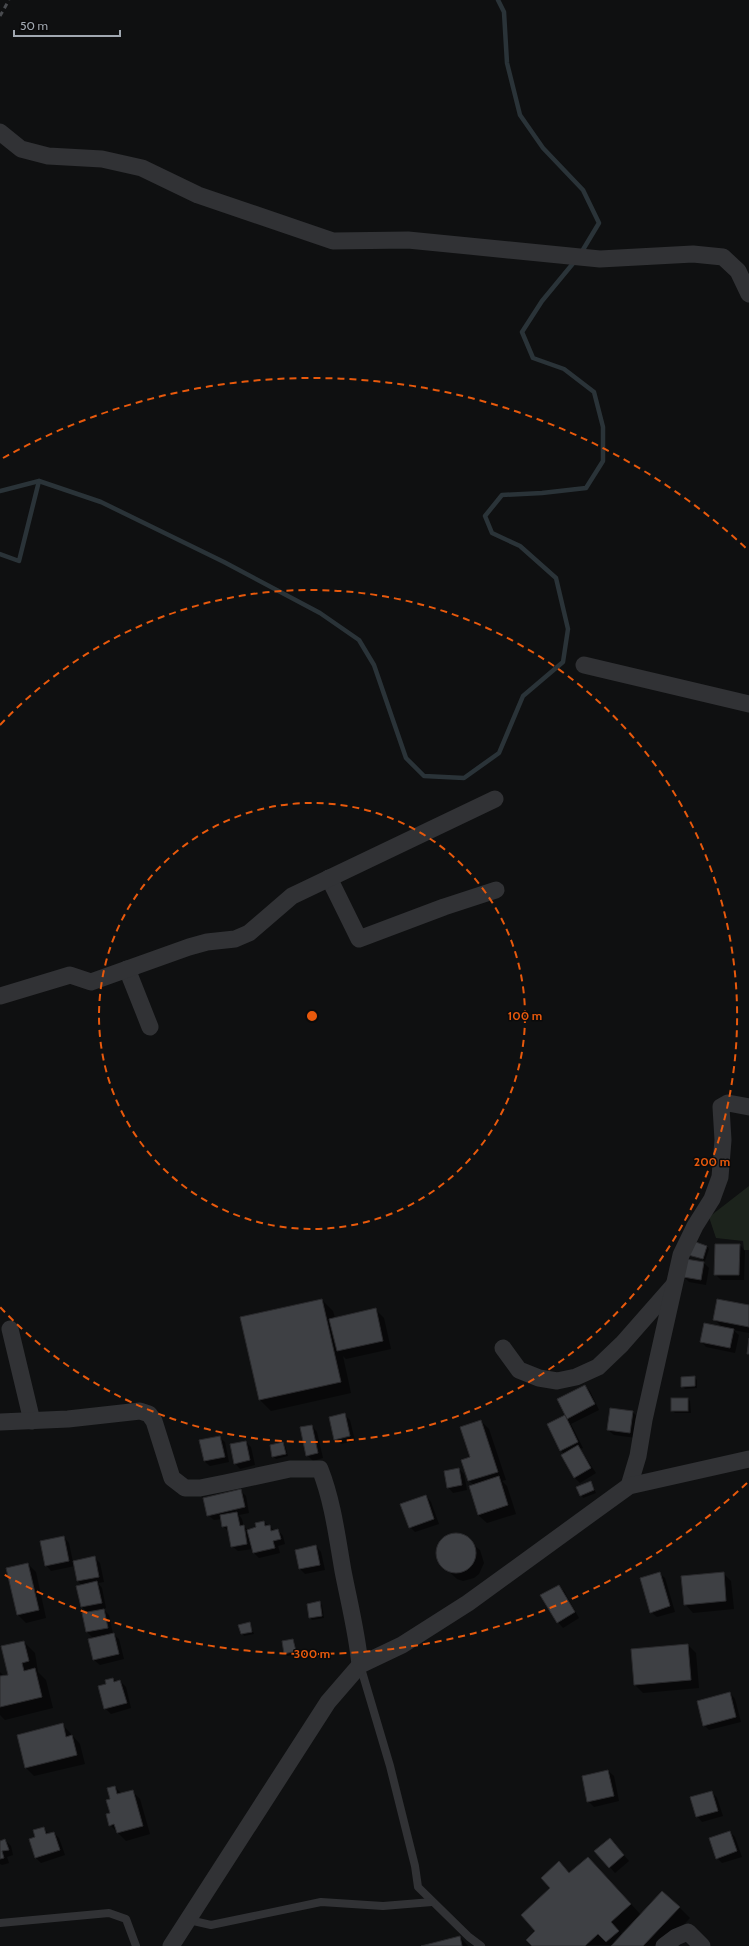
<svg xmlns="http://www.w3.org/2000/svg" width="749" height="1946" font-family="Cabin,sans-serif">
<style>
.green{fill:#1c231c}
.shadow{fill:#0007;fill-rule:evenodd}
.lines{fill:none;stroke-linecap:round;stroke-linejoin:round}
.stream{stroke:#2a3338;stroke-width:4.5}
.building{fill:#3e4044;stroke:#2a2a2d}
.lane{stroke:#313235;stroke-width:8}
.street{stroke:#313235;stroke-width:17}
.rail{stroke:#484a4e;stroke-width:3;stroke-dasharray:5 4;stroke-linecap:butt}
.ring{fill:none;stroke:#e8590c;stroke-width:2;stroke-dasharray:7 5}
.centre{fill:#e8590c;stroke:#0b0b0c;stroke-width:2}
.ring-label{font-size:12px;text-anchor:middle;font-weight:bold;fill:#e8590c;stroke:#0b0b0c;stroke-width:3;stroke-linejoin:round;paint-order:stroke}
</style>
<rect width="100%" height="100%" fill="#0f1011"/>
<polygon class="green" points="749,1186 749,1250 744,1250 743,1241 716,1238 709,1217"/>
<g class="shadow">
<polygon points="716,1245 740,1245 745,1251 744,1280 721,1280 715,1274"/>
<polygon points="707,1246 709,1249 705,1261 690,1255"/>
<polygon points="704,1263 709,1268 706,1285 689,1282 684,1277"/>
<polygon points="322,1300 333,1311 335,1318 375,1309 384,1318 391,1349 346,1359 343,1356 351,1393 271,1411 260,1400"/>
<polygon points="749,1306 749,1333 733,1330 739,1335 735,1353 706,1347 701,1341 722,1327 714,1319"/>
<polygon points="694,1377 697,1380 697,1388 685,1389 682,1386"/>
<polygon points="585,1386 590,1391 599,1410 571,1424 583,1448 580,1449 596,1473 580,1483 574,1477 565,1454 561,1451 548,1425 566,1416"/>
<polygon points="688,1399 690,1401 691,1413 675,1413 672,1410"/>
<polygon points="611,1409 633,1412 638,1418 636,1438 614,1435 608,1430"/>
<polygon points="344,1414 350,1420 355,1441 341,1444 335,1439"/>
<polygon points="481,1421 489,1429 506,1480 502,1481 507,1486 516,1514 487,1523 478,1515 474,1485 469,1481 462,1460 472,1457"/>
<polygon points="312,1426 317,1432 323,1458 313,1461 307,1455"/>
<polygon points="219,1437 225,1442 229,1462 210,1466 204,1461 200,1441"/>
<polygon points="246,1442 251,1447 255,1465 240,1469 235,1463"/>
<polygon points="283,1443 285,1445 288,1456 276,1459 273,1456"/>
<polygon points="459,1469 464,1474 467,1490 453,1493 448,1487"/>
<polygon points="590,1482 596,1493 583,1498 578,1488"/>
<polygon points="240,1490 246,1496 249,1513 239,1515 242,1519 244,1527 248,1530 257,1528 264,1522 275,1531 278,1530 283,1536 285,1544 278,1546 280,1553 259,1558 254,1553 253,1549 238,1551 232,1546 229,1532 223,1526 222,1519 214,1520 208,1515"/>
<polygon points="426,1496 431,1502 439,1524 415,1532 410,1527"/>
<polygon points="461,1535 480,1550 484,1563 479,1574 474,1578 463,1581 457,1579 439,1562 437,1550 443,1539 448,1536"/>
<polygon points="64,1537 69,1543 73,1562 94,1557 100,1563 104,1582 98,1583 102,1588 106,1608 103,1609 109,1615 113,1634 119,1639 124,1659 100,1665 94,1660 93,1638 87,1632 83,1614 88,1613 82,1607 82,1586 78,1581 75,1566 51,1571 46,1565"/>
<polygon points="316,1546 321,1552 325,1570 305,1574 300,1569"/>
<polygon points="28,1564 36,1572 46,1618 26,1623 18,1615"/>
<polygon points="659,1573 665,1578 675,1612 657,1617 651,1612"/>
<polygon points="723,1573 731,1581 734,1609 693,1613 685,1604"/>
<polygon points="558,1586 564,1591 579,1618 563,1628 558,1622"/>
<polygon points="319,1603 322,1605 324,1618 312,1620 310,1617"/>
<polygon points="250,1624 254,1634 244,1636 240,1626"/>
<polygon points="293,1640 295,1643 297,1654 287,1656 285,1653"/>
<polygon points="24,1642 35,1653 38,1672 46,1680 53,1708 5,1720 0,1715 0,1672 5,1677 9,1676"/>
<polygon points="688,1645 696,1653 699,1688 643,1693 635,1685"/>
<polygon points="113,1679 117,1682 120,1681 126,1687 131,1708 111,1714 105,1708 107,1685"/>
<polygon points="730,1693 735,1699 741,1722 709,1730 704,1725"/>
<polygon points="62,1724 80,1744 85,1764 34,1776 26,1768"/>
<polygon points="608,1771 614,1776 619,1801 594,1807 588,1801"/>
<polygon points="115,1787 122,1794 132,1791 140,1799 150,1834 126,1841 110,1825 111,1799"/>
<polygon points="712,1792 717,1798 723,1816 702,1822 697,1816"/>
<polygon points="43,1828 49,1834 54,1833 59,1838 65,1855 41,1863 36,1858 30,1840 36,1838"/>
<polygon points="730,1832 735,1837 742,1857 722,1863 717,1858"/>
<polygon points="5,1840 11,1846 13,1855 7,1857 9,1863 2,1865 0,1864 0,1842"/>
<polygon points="615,1845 629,1861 615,1873 596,1851"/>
<path d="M599,1869L641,1915L679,1907L690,1918L664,1946L609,1945L533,1946L537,1931L570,1874ZM629,1926L630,1927L623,1935L621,1933Z"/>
<polygon points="460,1937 468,1946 425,1946"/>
</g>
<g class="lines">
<g class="stream">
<polyline points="498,0 504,12 507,63 520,115 543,148 583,190 599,223 581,253"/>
<polyline points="0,491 39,481 101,502 224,562 320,613 359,640 374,665 406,758 424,776 464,778 499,753 523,696 563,662 568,629 556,578 520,546 492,533 485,516 502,495 542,493 586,488 603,461 603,427 594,392 564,369 533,358 522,332 542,301 575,261"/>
<polyline points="0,554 19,561 39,481"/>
</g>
</g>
<g class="building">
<polygon points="693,1241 707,1246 703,1259 688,1255"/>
<polygon points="715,1244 740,1244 739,1275 714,1275"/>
<polygon points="686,1259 704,1262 701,1280 683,1277"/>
<polygon points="322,1299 341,1382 259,1400 240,1317"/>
<polygon points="717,1299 749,1305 749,1327 713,1320"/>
<polygon points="376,1308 383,1341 337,1351 329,1319"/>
<polygon points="704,1323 734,1329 730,1348 700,1342"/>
<polygon points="749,1338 749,1354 747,1354"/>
<polygon points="695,1376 695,1386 681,1387 681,1377"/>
<polygon points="585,1385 595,1404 567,1419 557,1399"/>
<rect x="671" y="1398" width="17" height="13"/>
<polygon points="610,1408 633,1411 630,1433 607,1430"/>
<polygon points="345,1413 350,1436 334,1440 329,1417"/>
<polygon points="565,1415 578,1442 560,1451 547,1424"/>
<polygon points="481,1420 498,1472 468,1481 461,1460 470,1457 460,1427"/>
<polygon points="312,1425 318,1453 306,1456 300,1427"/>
<polygon points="220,1436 225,1457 204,1461 199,1440"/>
<polygon points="246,1441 250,1460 234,1464 230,1444"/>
<polygon points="283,1442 286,1454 272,1457 270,1445"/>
<polygon points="578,1445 591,1468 574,1478 561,1455"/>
<polygon points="459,1468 462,1485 447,1488 444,1471"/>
<polygon points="499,1476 508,1505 478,1515 469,1486"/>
<polygon points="591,1481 594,1490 580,1496 576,1487"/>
<polygon points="241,1489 245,1507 207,1516 203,1498"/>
<polygon points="426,1495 434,1519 409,1528 400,1504"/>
<polygon points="237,1512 240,1526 244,1525 247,1544 231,1547 227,1526 222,1527 220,1515"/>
<polygon points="264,1521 265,1526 270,1525 271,1531 278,1529 281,1539 273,1541 275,1548 253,1553 247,1530 256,1527 255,1523"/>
<circle cx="456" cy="1553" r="20"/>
<polygon points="64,1536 69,1561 45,1566 40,1541"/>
<polygon points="316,1545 320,1565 299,1569 295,1550"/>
<polygon points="95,1556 99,1577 77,1581 73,1561"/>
<polygon points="28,1563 39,1610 17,1615 6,1568"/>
<polygon points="660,1572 670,1606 650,1613 640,1578"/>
<polygon points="724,1572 726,1601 684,1605 681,1576"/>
<polygon points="97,1581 102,1603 81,1607 76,1586"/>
<polygon points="559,1585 575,1612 557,1623 540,1595"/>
<polygon points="320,1601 322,1616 309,1618 307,1604"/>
<polygon points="104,1609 108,1628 86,1632 82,1613"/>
<polygon points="250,1622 252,1632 241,1634 238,1625"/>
<polygon points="114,1633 119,1654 93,1660 88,1639"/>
<polygon points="293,1639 296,1651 284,1654 282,1641"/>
<polygon points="24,1641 29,1661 22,1663 24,1671 35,1668 42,1697 0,1707 0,1676 8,1675 1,1646"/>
<polygon points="688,1644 691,1680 634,1685 631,1649"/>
<polygon points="113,1678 114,1682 120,1680 127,1703 104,1709 98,1686 106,1684 105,1680"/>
<polygon points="730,1692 736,1717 703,1726 697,1701"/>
<polygon points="63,1723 66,1737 72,1735 77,1755 25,1768 17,1735"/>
<polygon points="608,1770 614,1796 587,1802 582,1776"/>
<polygon points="115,1786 117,1794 133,1790 143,1826 117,1833 114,1824 109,1826 106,1814 110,1813 106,1800 110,1799 107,1788"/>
<polygon points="712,1791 718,1811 696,1817 690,1797"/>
<polygon points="44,1827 46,1834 54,1832 60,1850 35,1858 29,1839 35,1837 33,1830"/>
<polygon points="730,1831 737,1851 716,1859 709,1838"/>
<polygon points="610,1838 624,1855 609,1868 594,1851"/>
<polygon points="5,1839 9,1850 2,1851 4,1858 0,1859 0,1841"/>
<polygon points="588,1857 631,1904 611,1922 619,1931 606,1942 598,1934 585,1946 532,1946 526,1940 535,1931 521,1915 550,1888 541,1878 559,1861 569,1873"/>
<polygon points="662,1891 680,1907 643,1946 611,1946"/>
<polygon points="460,1936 462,1946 421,1946"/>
</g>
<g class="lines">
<g class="lane">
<polyline points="360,1665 390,1766 415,1866 418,1887 469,1937 481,1946"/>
<polyline points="189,1920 211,1925 321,1902 383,1906 432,1902"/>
<polyline points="0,1923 109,1913 126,1919 136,1946"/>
</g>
<g class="street">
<polyline points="0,132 21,149 48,156 102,159 142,168 198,195 333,241 408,240 600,259 693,254 723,257 738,271 749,294"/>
<polyline points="584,665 749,704"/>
<polyline points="329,878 359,939 444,907 496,890"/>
<polyline points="127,969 150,1027"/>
<polyline points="0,996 70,975 91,982 189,947 207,942 235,939 249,933 292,896 495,799"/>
<polyline points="10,1329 32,1421"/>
<polyline points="503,1348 519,1370 539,1378 557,1381 576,1377 598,1367 622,1344 673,1286"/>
<path d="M0,1422L68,1419L140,1411L149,1414L154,1421L172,1478L185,1488H200L225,1483L290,1469H320C333,1502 337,1537 343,1571C349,1602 357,1633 360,1665"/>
<polyline points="629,1486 638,1456 644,1420 681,1255 695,1226 712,1199 720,1177 723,1140 721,1107 728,1103 749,1107"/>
<polyline points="171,1946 328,1702 360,1665 402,1645 468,1603 629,1486 749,1459"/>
<polyline points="664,1946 676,1937 688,1932 702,1946"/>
</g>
<polyline class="rail" points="0,16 9,0"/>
</g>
<g class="ring">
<circle cx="312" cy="1016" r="213"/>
<path d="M0 725A426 426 0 1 1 0 1307"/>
<path d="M747 1483A638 638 0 0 1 3 1574M3 458A638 638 0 0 1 747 549"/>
</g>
<circle cx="312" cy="1016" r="6" class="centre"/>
<g class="ring-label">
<text x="525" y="1020">100 m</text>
<text x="712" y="1166">200 m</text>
<text x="312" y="1658">300 m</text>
</g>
<path d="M14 30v6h106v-6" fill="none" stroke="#a1a8b1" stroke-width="2"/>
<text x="20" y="30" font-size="12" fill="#a1a8b1" stroke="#0b0b0c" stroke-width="3" paint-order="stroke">50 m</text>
</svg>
